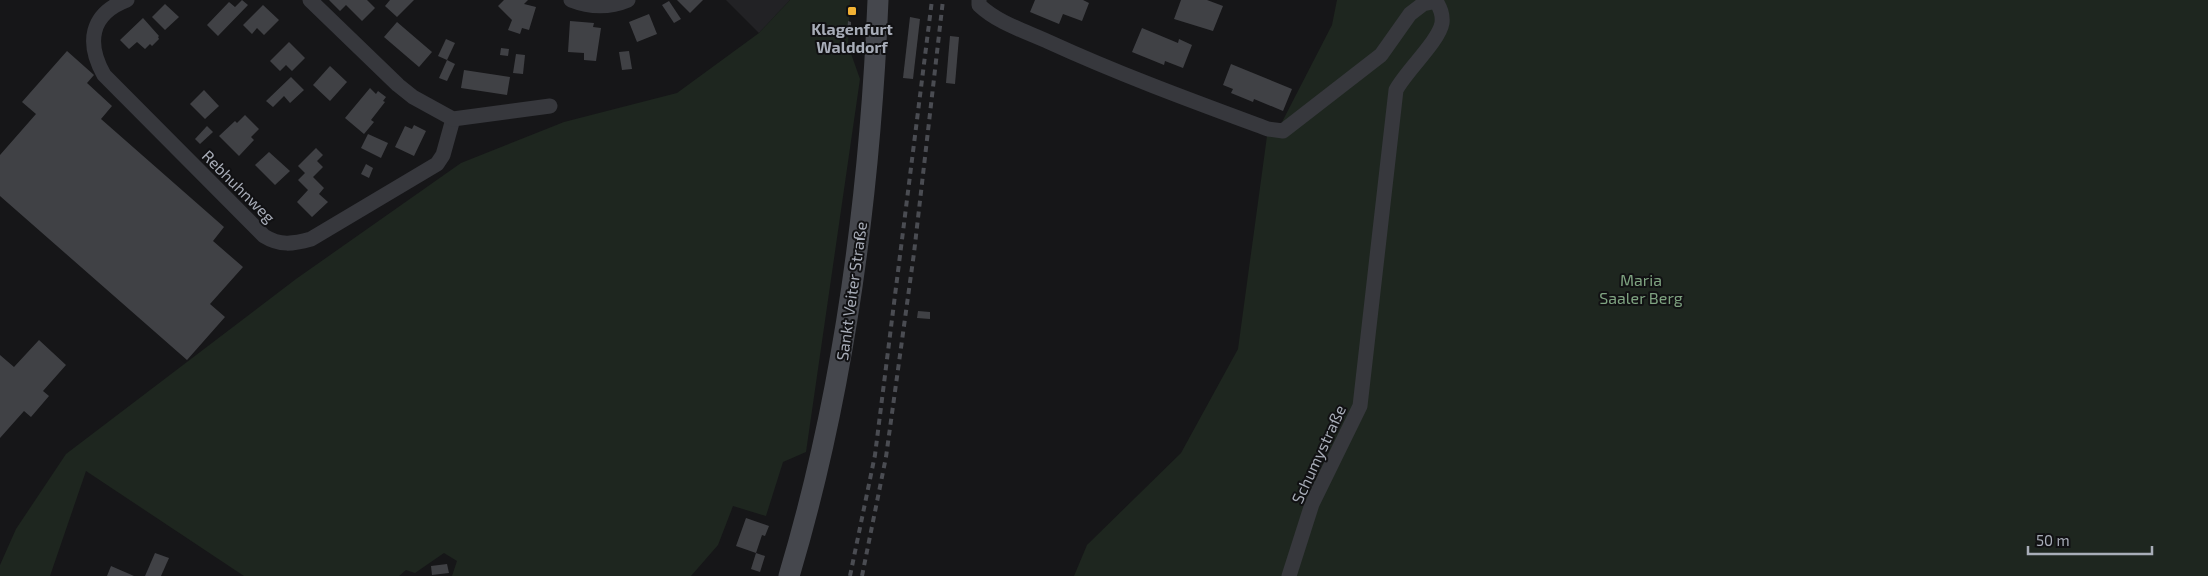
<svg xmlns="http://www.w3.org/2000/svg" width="2208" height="576" font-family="'Exo 2',sans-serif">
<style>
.built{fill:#222225}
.green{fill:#1e261f}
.building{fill:#404145}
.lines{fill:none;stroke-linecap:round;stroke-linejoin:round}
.street{stroke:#37383d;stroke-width:15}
.secondary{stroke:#45474d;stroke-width:21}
.rail{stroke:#4a4c52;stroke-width:4;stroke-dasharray:6 5;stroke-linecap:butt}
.poi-dot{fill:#f2b134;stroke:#111113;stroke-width:2}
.labels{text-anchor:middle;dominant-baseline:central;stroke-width:4;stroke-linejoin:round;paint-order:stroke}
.poi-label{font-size:16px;font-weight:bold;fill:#a8adb8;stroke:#111113}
.street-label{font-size:16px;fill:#a8adb8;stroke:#111113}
.park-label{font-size:16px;fill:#7fa381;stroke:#111113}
</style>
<rect width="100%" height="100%" fill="#161618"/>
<polygon class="built" points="726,0 790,0 759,33"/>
<g class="green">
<polygon points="790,0 850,0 848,45 860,79 806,452 783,462 766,516 733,506 718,545 691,576 452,576 457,561 444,553 415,573 406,570 399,576 244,576 86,471 50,576 0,576 0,565 16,529 66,454 296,279 461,163 564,122 677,93 759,33"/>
<polygon points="1337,0 2208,0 2208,576 1074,576 1087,545 1181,453 1238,349 1267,136 1281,124 1332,25"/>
</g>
<g class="building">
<polygon points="242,0 248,5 218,36 207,25 229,2 235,7"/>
<polygon points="329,0 367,0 375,8 362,21 346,5 340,11"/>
<polygon points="390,0 414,0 397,17 385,6"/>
<polygon points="504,0 528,0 524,4 536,7 529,30 522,28 520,34 508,30 512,20 498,6"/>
<polygon points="677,0 703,0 690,13"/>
<polygon points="1035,0 1083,0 1089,3 1082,21 1063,14 1059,24 1030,12"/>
<polygon points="1181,0 1207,0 1223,6 1213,31 1174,19"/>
<polygon points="669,1 681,19 674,23 662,5"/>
<polygon points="165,4 179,17 165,30 152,17"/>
<polygon points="263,5 279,20 264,35 257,28 252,34 243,25"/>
<polygon points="649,14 657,34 637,42 629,22"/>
<polygon points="910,17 920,19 913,79 903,78"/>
<polygon points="143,18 159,36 158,37 159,39 152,46 150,44 145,49 137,42 129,49 120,40"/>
<polygon points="570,21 594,23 593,27 601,28 596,61 584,60 584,53 568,52"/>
<polygon points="848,21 851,22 851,34 847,34"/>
<polygon points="397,22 432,52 419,67 384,37"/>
<polygon points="1142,28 1178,43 1179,39 1192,45 1183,68 1165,61 1164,65 1132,52"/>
<polygon points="950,36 959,37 955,84 946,83"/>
<polygon points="446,39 455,43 447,60 438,56"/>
<polygon points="289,42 305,58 292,71 286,65 280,71 270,61"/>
<polygon points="501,48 509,49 508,56 500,55"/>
<polygon points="67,51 94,75 87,83 112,106 101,119 224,227 213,241 243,267 210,304 225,317 187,360 0,196 0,155 36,114 22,102"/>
<polygon points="629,51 632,69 622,70 619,52"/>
<polygon points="516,54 525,55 523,74 513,73"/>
<polygon points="447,60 455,64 447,81 439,78"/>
<polygon points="1231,64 1292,89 1283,111 1254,99 1253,102 1231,93 1233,89 1223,85"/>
<polygon points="330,66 347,82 330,101 313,85"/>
<polygon points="464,70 510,77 507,95 461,88"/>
<polygon points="291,77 304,90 290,103 284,96 273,107 266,101"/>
<polygon points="370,88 376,94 378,91 386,97 383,101 385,102 371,120 374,122 364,134 345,118"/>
<polygon points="204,90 219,106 205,119 190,104"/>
<polygon points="245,115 259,129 251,137 254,140 239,156 219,136 235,121 237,123"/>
<polygon points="414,125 426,131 414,156 395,147 405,126 412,129"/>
<polygon points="207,126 213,132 200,144 195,139"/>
<polygon points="368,134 388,143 381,158 361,148"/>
<polygon points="316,148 323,155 317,161 323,167 313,177 324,188 319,194 328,202 312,217 297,202 308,190 298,180 305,173 298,166"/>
<polygon points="269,152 290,171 275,185 255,165"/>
<polygon points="366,164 373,168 369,178 361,174"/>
<polygon points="918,311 930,312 930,319 917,318"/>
<polygon points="39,340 66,365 43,391 49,396 31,417 24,411 0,438 0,355 14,367"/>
<polygon points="746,518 769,526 765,536 762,535 756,553 736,546"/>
<polygon points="155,553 169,558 161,576 145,576"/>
<polygon points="756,553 765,556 760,572 751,569"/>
<polygon points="447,564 449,573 432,575 431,566"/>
<polygon points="111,566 134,576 107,576"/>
</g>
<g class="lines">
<g class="street">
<path d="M127,0C90,14 86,43 104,75L264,236C280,246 293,244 311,239L437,164L443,155L453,119"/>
<polyline points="310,0 398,85 413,97 453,119 550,106"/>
<path d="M571,0C589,7 609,8 628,0"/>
<path d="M979,0V5C998,23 1025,31 1049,42C1121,75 1195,102 1268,129L1283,131L1381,55L1410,14L1423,4L1436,1C1440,8 1443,14 1442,23C1439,41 1406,71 1396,90L1360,406L1312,504L1289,576"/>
</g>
<path class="secondary" d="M789,576C845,389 870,195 878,0"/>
<g class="rail">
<polyline points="850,576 875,455 932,0"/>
<polyline points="862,576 886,457 914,253 943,0"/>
</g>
</g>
<rect class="poi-dot" x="847" y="6" width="10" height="10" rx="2.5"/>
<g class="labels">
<g class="poi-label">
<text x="852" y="28">Klagenfurt<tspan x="852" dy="18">Walddorf</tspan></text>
</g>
<g class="street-label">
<text transform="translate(239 186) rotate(45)">Rebhuhnweg</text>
<text transform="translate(851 291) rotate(-82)">Sankt Veiter Straße</text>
<text transform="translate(1318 454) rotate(-65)">Schumystraße</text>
</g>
<g class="park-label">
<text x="1641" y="279">Maria<tspan x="1641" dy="18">Saaler Berg</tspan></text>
</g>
</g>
<path d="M2028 546v8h124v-8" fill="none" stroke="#a8adb8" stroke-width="2.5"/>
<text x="2036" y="546" font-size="15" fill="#a8adb8" stroke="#111113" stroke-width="4" paint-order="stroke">50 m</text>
</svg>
